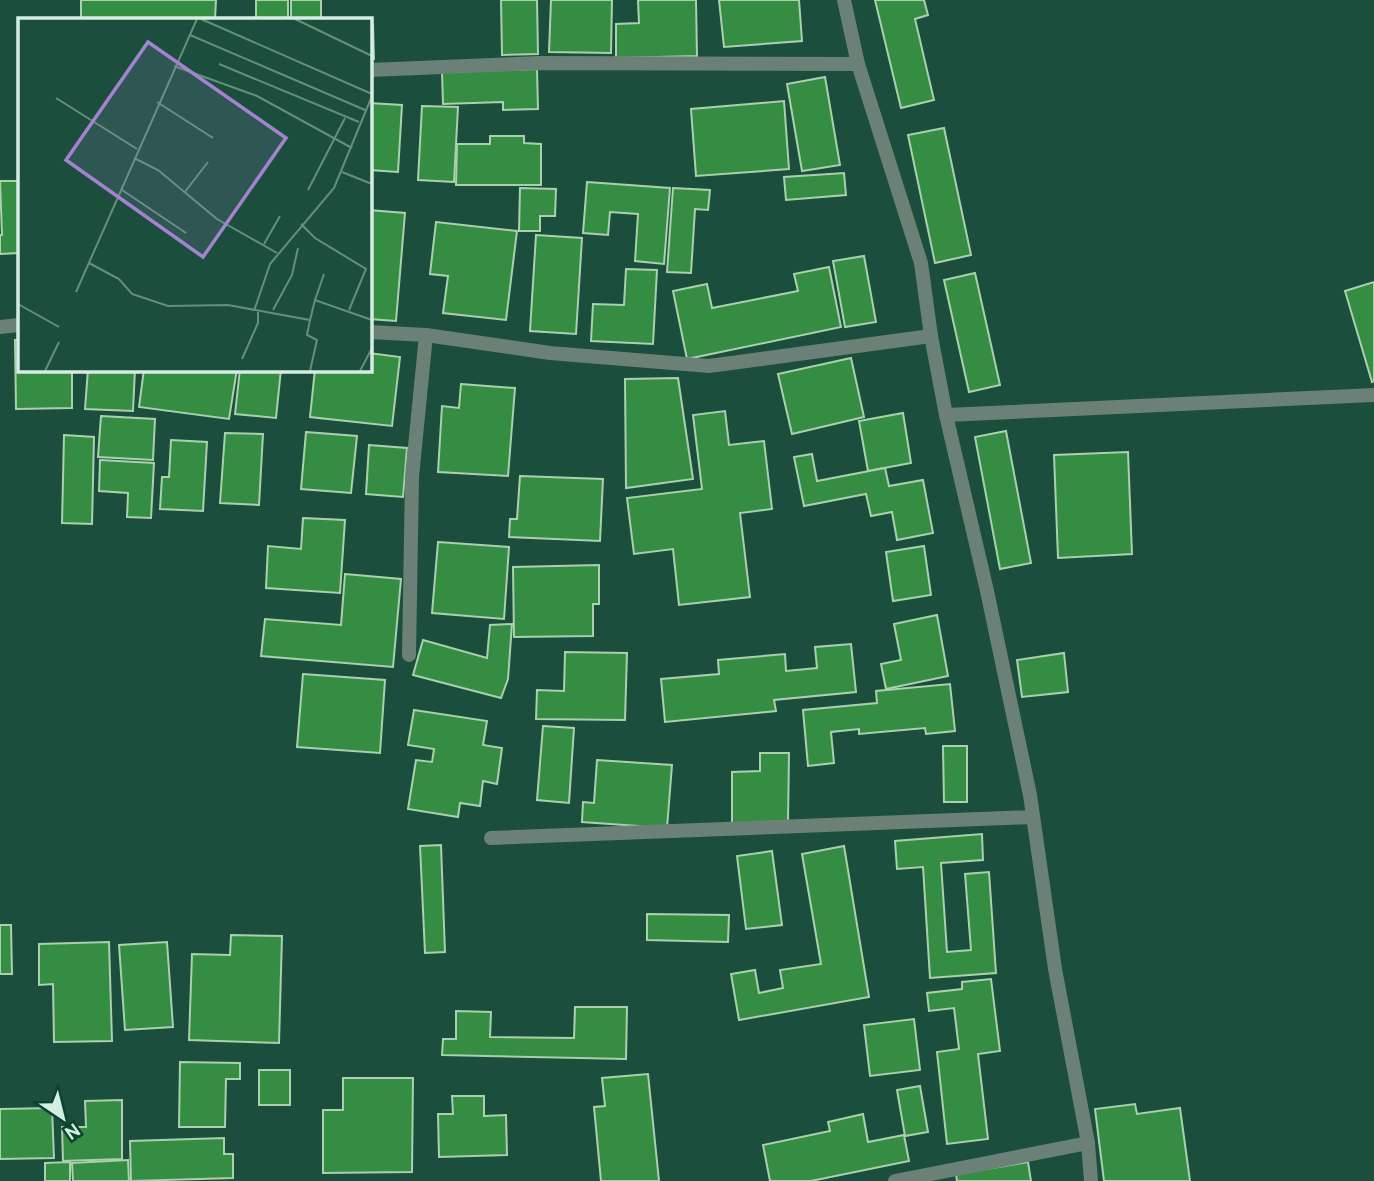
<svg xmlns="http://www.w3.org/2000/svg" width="1374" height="1181" font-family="Overpass,sans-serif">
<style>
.building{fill:#348d43;stroke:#aad0ad;stroke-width:2}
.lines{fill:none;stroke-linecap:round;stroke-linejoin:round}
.street{stroke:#6b8077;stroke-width:14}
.inset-road{fill:none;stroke:#658e7e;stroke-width:2}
.view{fill:#a383cf;fill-opacity:0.15;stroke:#a383cf;stroke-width:3.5}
.inset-edge{fill:none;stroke:#d4eee2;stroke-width:3.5}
</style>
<rect width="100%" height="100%" fill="#1b4e3c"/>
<g class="building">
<polygon points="81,0 216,0 215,19 81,19"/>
<rect x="256" y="0" width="32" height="19"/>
<rect x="291" y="0" width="30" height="19"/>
<polygon points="501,0 537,0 538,54 502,55"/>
<polygon points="551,0 612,0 611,53 549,52"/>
<polygon points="638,0 696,0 697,56 616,58 616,24 639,23"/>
<polygon points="719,0 799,0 802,41 724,47"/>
<polygon points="875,0 924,0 928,15 915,19 934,100 901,108"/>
<polygon points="373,25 374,59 369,59 369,26"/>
<polygon points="537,69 538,109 503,110 503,102 443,104 442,72"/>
<polygon points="825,77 840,165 802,171 787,84"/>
<polygon points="784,101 789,169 696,176 691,109"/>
<polygon points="369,103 402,105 398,172 369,170"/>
<polygon points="422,106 458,107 454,182 418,180"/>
<polygon points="944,128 971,255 935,263 908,135"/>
<polygon points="490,136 524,136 524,143 541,144 541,185 456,185 457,144 490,144"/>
<polygon points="844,173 846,195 786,200 784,177"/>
<polygon points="0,181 19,181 19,253 0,254 0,235 2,235"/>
<polygon points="587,182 670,188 664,264 635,261 638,214 610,212 608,235 583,233"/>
<polygon points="520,188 556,189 555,216 540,216 540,231 519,231"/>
<polygon points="673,188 710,190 708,210 695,209 691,273 667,272"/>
<polygon points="369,210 405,213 396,321 369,319"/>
<polygon points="436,222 517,231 506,320 443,313 448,276 430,274"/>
<polygon points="536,235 582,238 576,334 530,331"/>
<polygon points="864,256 876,322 845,327 833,261"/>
<polygon points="829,267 841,327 687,359 673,291 707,284 712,308 798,291 794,274"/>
<polygon points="626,269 657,270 653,344 591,341 593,304 624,305"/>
<polygon points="975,273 1000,385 969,392 944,280"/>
<polygon points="1374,282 1374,381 1372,382 1345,291"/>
<polygon points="15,340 19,340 19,369 72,369 72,408 16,409"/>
<polygon points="369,353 400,357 392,426 310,417 315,369 369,369"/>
<polygon points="851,358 864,417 792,434 778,374"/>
<polygon points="88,369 135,369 133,411 85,409"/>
<polygon points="144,369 237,369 229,419 139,407"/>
<polygon points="240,369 281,369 276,418 235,414"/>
<polygon points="678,378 693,479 626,488 625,379"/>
<polygon points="461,384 515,388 508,476 438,472 442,406 459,408"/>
<polygon points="725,411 729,445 764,441 772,509 740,513 750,597 679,605 673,549 634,554 627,498 702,489 693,415"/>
<polygon points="903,413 911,463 868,471 859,421"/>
<polygon points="101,416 155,419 153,460 98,457"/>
<polygon points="1006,431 1031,563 1000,569 975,437"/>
<polygon points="306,432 357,436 351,493 301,489"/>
<polygon points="225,433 263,434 259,505 220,503"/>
<polygon points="64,435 94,437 92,524 62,523"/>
<polygon points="171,440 207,442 203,511 160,509 162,477 169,477"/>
<polygon points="369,445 407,448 403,497 366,494"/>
<polygon points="1128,452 1132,554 1058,558 1054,455"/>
<polygon points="812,454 817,481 885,468 889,486 923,480 933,533 897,540 892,512 871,516 866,494 804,506 794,457"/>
<polygon points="100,460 154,463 151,518 127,517 128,493 99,491"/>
<polygon points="520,476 603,479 600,541 509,537 510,519 517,519"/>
<polygon points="303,518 345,520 340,593 266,588 268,546 301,549"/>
<polygon points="438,542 509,547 504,619 432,613"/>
<polygon points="924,546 931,595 893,601 886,552"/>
<polygon points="599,565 599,604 593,604 593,636 514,637 513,567"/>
<polygon points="345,574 401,579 393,667 261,656 265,619 341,625"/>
<polygon points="937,615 948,676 886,689 881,664 901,660 894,624"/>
<polygon points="512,624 508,679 501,698 413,675 423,640 487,658 490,625"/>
<polygon points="851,644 856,692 774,700 776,711 665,722 661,679 719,674 718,660 785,654 786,671 817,668 815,647"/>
<polygon points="565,652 627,653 625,720 536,719 537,690 564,691"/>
<polygon points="1064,653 1068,692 1022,697 1017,660"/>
<polygon points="303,674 385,680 380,753 297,747"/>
<polygon points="950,684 955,731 926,734 925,728 859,734 859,729 831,732 834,763 808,766 803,710 877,703 876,691"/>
<polygon points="414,710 487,721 483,745 502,748 497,784 483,781 480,806 460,803 458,817 408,809 416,760 432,762 434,749 408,745"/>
<polygon points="543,726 574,728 569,803 537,800"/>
<polygon points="943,746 967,746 967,802 944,802"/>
<polygon points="760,753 789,753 788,823 732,823 732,772 760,771"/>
<polygon points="597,760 672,765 667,828 582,822 583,802 594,803"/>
<polygon points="982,834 983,860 941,863 947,952 971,950 965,874 989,872 996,973 930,978 923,867 897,869 895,841"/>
<polygon points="441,845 445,952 425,953 420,846"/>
<polygon points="844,846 869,997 739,1020 731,974 755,970 759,993 783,988 780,970 821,964 802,854"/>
<polygon points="772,851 782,925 746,929 737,856"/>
<polygon points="647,914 729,915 728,942 647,940"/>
<polygon points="0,925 11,925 12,974 0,974"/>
<polygon points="231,935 282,936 279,1043 189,1040 192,954 230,955"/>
<polygon points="109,942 112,1041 54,1042 53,984 39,985 39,944"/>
<polygon points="167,942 173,1027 125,1030 119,945"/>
<polygon points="991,979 1000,1051 978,1054 988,1139 947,1144 937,1052 959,1049 954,1008 929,1011 927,993 962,989 962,982"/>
<polygon points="575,1007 627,1007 626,1059 442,1055 443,1039 456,1039 456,1011 491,1012 490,1037 574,1038"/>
<polygon points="914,1019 920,1070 870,1076 864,1025"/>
<polygon points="180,1062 240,1063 240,1079 226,1079 225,1127 179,1127"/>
<rect x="259" y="1070" width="31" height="35"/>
<polygon points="648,1074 659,1181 601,1181 594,1107 605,1106 602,1078"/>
<polygon points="343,1078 413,1078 412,1172 323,1173 323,1110 343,1110"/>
<polygon points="920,1086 928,1132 905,1136 897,1090"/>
<polygon points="452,1096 484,1096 484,1116 506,1115 507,1155 439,1157 438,1114 453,1114"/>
<polygon points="122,1100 122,1159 63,1161 62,1127 86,1127 85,1101"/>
<polygon points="1135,1104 1137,1114 1180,1108 1190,1181 1104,1181 1095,1109"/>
<polygon points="52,1108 54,1158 0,1159 0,1109"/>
<polygon points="863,1114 868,1142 904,1135 909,1161 811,1181 770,1181 763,1145 830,1131 828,1122"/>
<polygon points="224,1138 224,1154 233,1154 233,1178 131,1181 130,1141"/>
<polygon points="128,1160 129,1181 73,1181 72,1163"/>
<polygon points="70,1162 70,1181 45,1181 45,1163"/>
<polygon points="1028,1162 1031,1181 957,1181 956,1174"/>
</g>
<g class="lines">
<g class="street">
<polyline points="844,0 858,64 921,263 931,336 946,415 987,591 1030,795 1055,969 1088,1143 1091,1181"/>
<polyline points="369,70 539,63 858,64"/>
<polyline points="0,327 19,325"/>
<polyline points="369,332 426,335 550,353 709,366 931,336"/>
<polyline points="946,415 1374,395"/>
<polyline points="409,655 412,477 426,335"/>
<polyline points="491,838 1033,817"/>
<polyline points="895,1181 1088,1143"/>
</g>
</g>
<g transform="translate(18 18)">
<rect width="354" height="354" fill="#1b4e3c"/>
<path class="inset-road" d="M183,1L354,76M277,1L354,38M172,17L347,92M201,46L341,104M156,48L239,78L334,130M38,80L119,131M139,84L195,120M116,140L140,152L199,201L259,235M324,154L354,166M104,172L168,215M290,172L327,100M166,175L190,144M283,206L297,220L348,251L331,292M246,226L262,198M71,245L101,261L114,276L150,288L210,287L292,302L297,282L354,302M58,274L179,1M297,282L306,256M0,286L41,309M255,292L274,257L280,230M236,293L252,246L316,170L354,78M224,341L240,305V294M27,353L41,324M292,353L299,322L289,317L292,302M342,353L354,330"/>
<path class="view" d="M130,24L268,120L185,239L48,142Z"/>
<rect width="354" height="354" class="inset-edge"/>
</g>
<g transform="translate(63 1118) rotate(145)" stroke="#0d4331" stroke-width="5" paint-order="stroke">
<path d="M0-5L12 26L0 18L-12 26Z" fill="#d4eee2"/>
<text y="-10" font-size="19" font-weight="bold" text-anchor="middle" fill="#d4eee2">N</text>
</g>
</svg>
